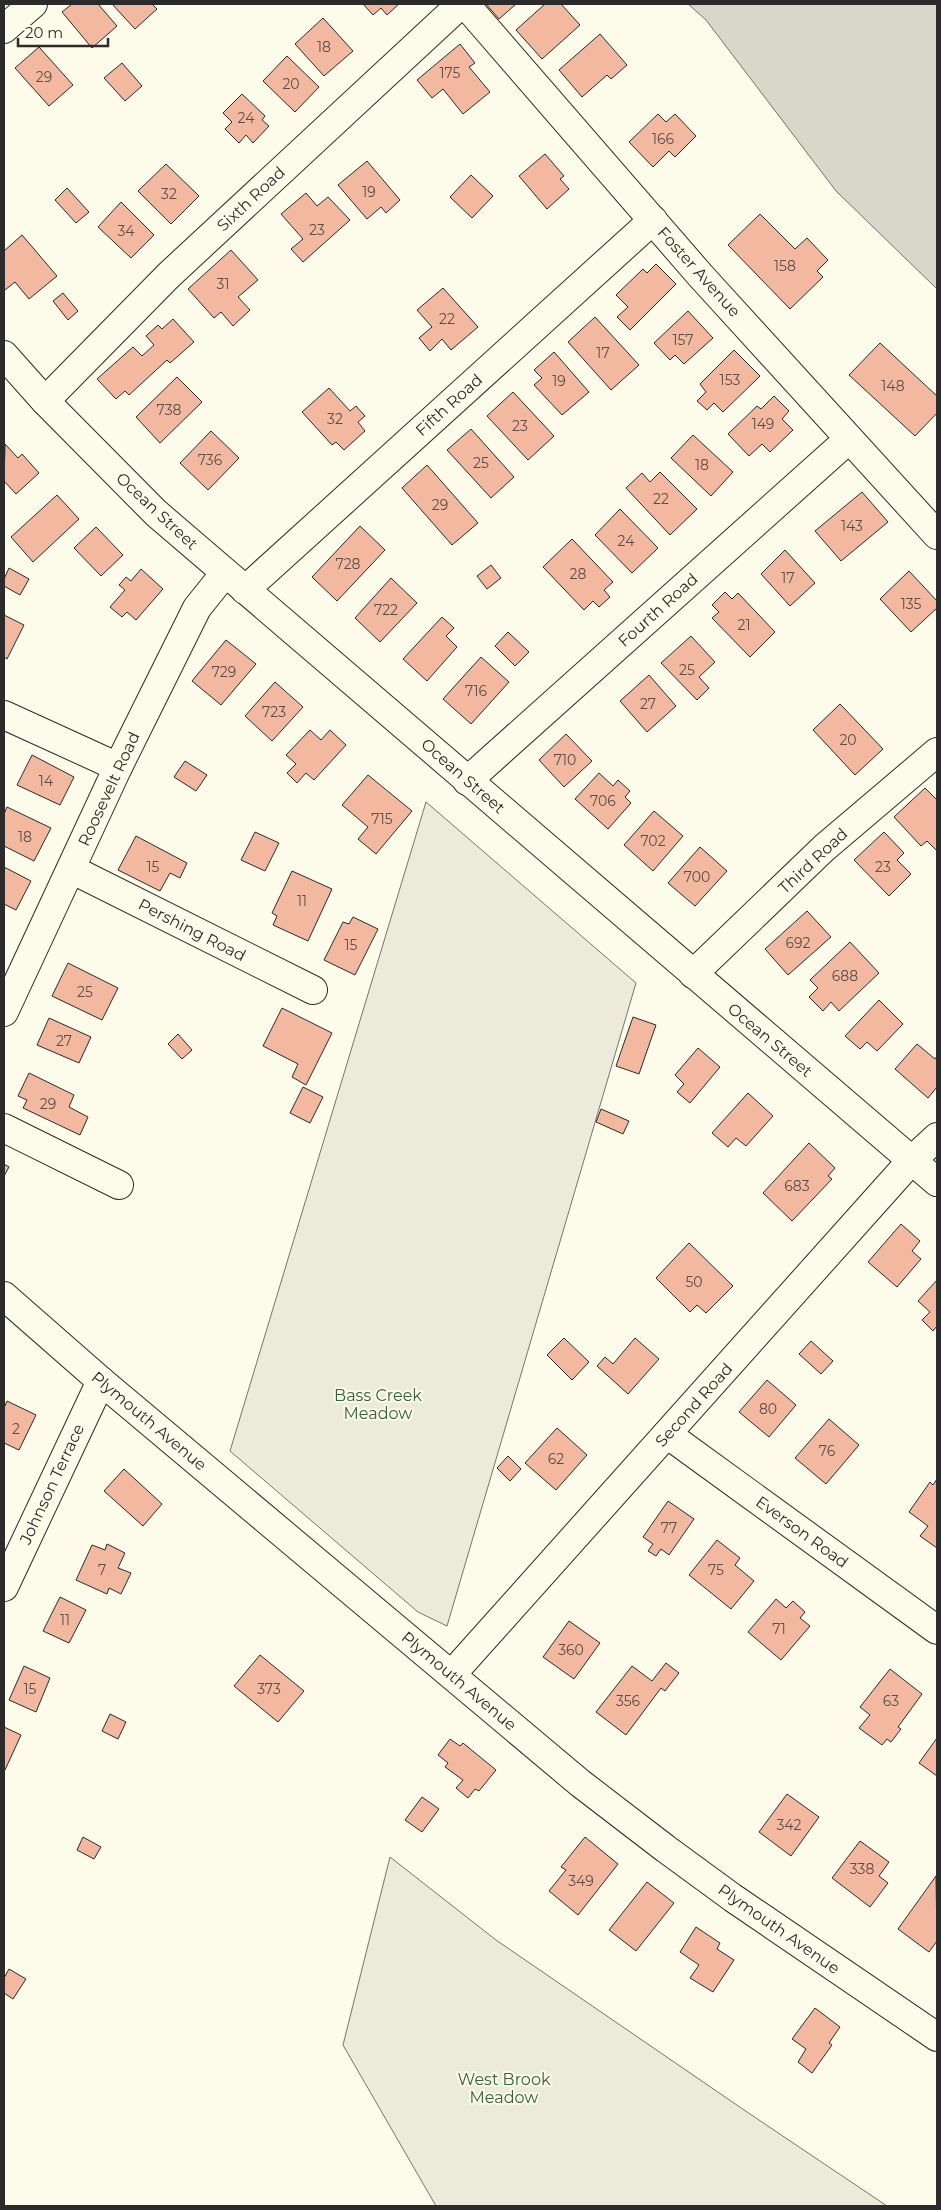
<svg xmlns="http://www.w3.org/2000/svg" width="941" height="2210" font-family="Montserrat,sans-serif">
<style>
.green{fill:#ecebdb;stroke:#74746e}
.water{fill:#d8d7c9;stroke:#74746e}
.building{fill:#f2b8a0;stroke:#2b2b2b}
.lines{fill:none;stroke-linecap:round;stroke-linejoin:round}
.minor-casing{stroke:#2b2b2b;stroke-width:30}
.tertiary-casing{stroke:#2b2b2b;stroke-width:30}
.secondary-casing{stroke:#2b2b2b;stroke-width:30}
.minor{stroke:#fdfbea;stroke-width:28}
.tertiary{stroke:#fdfbea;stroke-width:28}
.secondary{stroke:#fdfbea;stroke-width:28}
.labels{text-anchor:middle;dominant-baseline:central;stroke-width:4;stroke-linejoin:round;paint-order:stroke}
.number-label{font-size:14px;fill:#5d4e48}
.street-label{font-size:16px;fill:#2b2b2b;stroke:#fdfbea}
.park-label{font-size:16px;fill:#34623c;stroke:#fdfbea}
</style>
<rect width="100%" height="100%" fill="#fdfbea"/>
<g class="green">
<polygon points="426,802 636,983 447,1626 418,1612 230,1451"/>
<polygon points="390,1857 496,1940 747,2112 887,2206 436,2206 343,2045"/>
</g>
<polygon class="water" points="688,4 937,4 937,289 836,191 706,20"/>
<g class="building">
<polygon points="72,4 98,4 117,26 92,48 62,12"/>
<polygon points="112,4 152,4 157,9 135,29"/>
<polygon points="363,4 399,4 387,15 381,8 373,15"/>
<polygon points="486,4 516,4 499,19"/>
<polygon points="545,4 561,4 580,25 542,59 516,30"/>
<polygon points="323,18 353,51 324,76 295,44"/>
<polygon points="600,34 627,65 611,79 607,75 582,97 559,70"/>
<polygon points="460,44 475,63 469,67 490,92 463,114 443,89 432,98 417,80"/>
<polygon points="39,47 73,85 49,106 15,68"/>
<polygon points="287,56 319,87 295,112 263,81"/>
<polygon points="122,63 142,86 125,101 104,78"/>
<polygon points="242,94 265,116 262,120 269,126 253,143 246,135 239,143 225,129 232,122 223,113"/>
<polygon points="658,114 666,122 675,114 696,136 675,157 669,151 653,167 629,142"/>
<polygon points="545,154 564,176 560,179 569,189 547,209 519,176"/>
<polygon points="367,161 400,200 386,213 381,207 367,219 338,185"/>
<polygon points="166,164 199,196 171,224 138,191"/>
<polygon points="471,175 493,196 472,218 450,197"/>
<polygon points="67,188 89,212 76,223 55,200"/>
<polygon points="306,193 317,206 328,197 350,220 303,262 291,249 303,239 281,214"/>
<polygon points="121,202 154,235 131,258 98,227"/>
<polygon points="760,214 795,249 807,238 828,260 817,271 823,277 790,309 728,245"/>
<polygon points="22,235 57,276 29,299 15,282 5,290 4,288 4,251"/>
<polygon points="231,250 258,280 238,297 250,310 233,326 221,312 214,318 188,289"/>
<polygon points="656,264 676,284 630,330 617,317 628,307 616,295 643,269 647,273"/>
<polygon points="443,288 478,327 451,350 442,339 430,351 419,338 432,327 417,310"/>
<polygon points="63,293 78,311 68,320 53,301"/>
<polygon points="688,311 713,338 684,364 675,355 670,360 654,343"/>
<polygon points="595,317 639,365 611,390 568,342"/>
<polygon points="173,319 194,342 170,363 167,360 129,395 125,391 116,399 97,379 133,347 142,356 154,345 146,336 158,325 162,329"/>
<polygon points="880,343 937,396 937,413 915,436 849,375"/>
<polygon points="734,350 760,376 723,412 714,403 707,410 697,401 706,392 700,384"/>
<polygon points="554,352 589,392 562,415 534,385 542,378 534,370"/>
<polygon points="177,377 202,402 160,443 136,417"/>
<polygon points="329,388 350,411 356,406 365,416 358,422 365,431 344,450 336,442 332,445 302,412"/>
<polygon points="513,392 554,436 528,460 487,416"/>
<polygon points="774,396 789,411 782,419 793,430 770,452 762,444 749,456 728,434 757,406 761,409"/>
<polygon points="471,429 514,477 491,498 447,450"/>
<polygon points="211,431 239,458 208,490 180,463"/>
<polygon points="693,435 733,472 711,496 671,458"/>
<polygon points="5,444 18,458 22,454 39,473 16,494 4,481"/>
<polygon points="427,465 478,523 452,545 402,488"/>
<polygon points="660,472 697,509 670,535 626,488 642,473 650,482"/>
<polygon points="862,492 888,522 841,561 815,531"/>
<polygon points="57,495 79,519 33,562 11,537"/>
<polygon points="620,509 658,548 632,573 595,535"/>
<polygon points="360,526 385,550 337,601 312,577"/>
<polygon points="96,527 123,555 101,576 74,548"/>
<polygon points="572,539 613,582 604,590 610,597 599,607 593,601 584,610 543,567"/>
<polygon points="785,550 815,583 790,606 761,574"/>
<polygon points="491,565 501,578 487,589 477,576"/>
<polygon points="9,568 29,579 20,595 4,586 4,579"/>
<polygon points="141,569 163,589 136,620 127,612 122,617 110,607 125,590 119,585 126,577 131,581"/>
<polygon points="909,571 937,601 937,608 911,632 880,599"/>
<polygon points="391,578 417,603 380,642 355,618"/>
<polygon points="725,592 732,599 738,593 775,632 750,657 712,618 719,612 712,605"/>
<polygon points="4,615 24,625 7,659 4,657"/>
<polygon points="442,617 454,628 446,636 457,647 427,681 403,659"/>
<polygon points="508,632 529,652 515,666 495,646"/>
<polygon points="691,636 715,662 699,677 709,688 697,700 661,663"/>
<polygon points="226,640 256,664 221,705 192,681"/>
<polygon points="481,657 509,682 471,724 443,699"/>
<polygon points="649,675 676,706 647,732 620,701"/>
<polygon points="275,682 303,707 272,741 245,716"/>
<polygon points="840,704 883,749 855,775 813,730"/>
<polygon points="310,730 321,740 330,730 346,745 314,780 306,773 297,783 287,773 296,764 286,755"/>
<polygon points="566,734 592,761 564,787 539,760"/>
<polygon points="32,755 74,777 60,805 17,785"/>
<polygon points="185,761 207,775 196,791 174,777"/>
<polygon points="599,773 613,786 618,780 630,791 625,797 631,803 608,829 575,799"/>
<polygon points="368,775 412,811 376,854 358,839 368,827 342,805"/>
<polygon points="925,788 937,800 937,851 927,841 921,846 894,817"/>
<polygon points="7,807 51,828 34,861 4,846 4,814"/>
<polygon points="654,811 683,836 653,871 624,845"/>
<polygon points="255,832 279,843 265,871 241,860"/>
<polygon points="884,832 904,853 897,860 911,874 889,896 854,860"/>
<polygon points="136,836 187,863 180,878 170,873 160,891 118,870"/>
<polygon points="700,847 727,871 695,906 668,883"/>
<polygon points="4,867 31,881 16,910 4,904"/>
<polygon points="292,871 332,889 308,941 273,925 277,916 272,913"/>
<polygon points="807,911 831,937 788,975 765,949"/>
<polygon points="353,917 378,929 355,975 324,960 343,922 349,924"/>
<polygon points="850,942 879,973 839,1011 831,1002 823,1011 809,997 818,988 810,980"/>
<polygon points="68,963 118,988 102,1020 52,996"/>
<polygon points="879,1000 903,1024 877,1051 867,1042 860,1049 845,1036"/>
<polygon points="282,1008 332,1033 306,1085 292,1077 298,1064 263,1046"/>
<polygon points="633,1017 656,1025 639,1074 616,1066"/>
<polygon points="49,1018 91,1037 79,1063 37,1045"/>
<polygon points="178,1034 192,1050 182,1059 168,1044"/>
<polygon points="917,1044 935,1059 937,1056 937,1087 928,1098 895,1069"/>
<polygon points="698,1048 720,1067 690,1103 677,1092 684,1084 675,1075"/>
<polygon points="29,1073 74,1095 69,1107 88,1117 80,1135 23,1108 27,1100 18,1096"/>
<polygon points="303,1087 323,1097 310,1123 290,1113"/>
<polygon points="748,1093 773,1116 746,1146 736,1138 728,1147 712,1133"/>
<polygon points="601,1109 629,1121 623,1134 596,1122"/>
<polygon points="809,1143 835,1168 828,1176 832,1179 792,1221 763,1193"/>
<polygon points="4,1164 9,1167 4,1176"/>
<polygon points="901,1224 920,1241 912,1251 921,1259 897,1287 868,1262"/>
<polygon points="689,1243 733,1286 706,1313 697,1305 690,1312 656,1278"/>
<polygon points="937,1280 937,1326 933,1331 922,1320 930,1312 918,1301"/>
<polygon points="564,1338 589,1362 572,1380 547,1355"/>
<polygon points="635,1338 659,1359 628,1394 597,1366 605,1357 613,1364"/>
<polygon points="811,1341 833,1361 821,1374 799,1354"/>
<polygon points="767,1380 796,1405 769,1437 739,1412"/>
<polygon points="7,1401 36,1415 19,1450 4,1443 4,1408"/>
<polygon points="829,1419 859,1445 826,1484 795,1458"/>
<polygon points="557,1428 587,1455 556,1490 525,1463"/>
<polygon points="508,1456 521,1469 510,1481 497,1468"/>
<polygon points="124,1469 162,1504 143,1526 104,1491"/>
<polygon points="937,1479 937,1548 920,1536 928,1526 909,1512 930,1482 933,1485"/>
<polygon points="668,1501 694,1519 669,1555 661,1549 656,1556 648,1551 653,1544 643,1537"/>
<polygon points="717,1540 740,1558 735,1565 754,1581 731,1609 689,1575"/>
<polygon points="107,1544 125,1553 118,1568 131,1573 121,1594 109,1588 107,1594 76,1580 92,1545 105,1550"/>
<polygon points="60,1597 86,1610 69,1643 43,1631"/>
<polygon points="776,1599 786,1608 793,1601 805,1612 800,1618 810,1626 781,1660 748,1632"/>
<polygon points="569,1621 600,1643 574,1679 543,1657"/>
<polygon points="260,1655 304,1691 278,1722 234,1686"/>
<polygon points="666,1663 679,1673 665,1691 661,1688 626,1735 596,1712 632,1666 652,1681"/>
<polygon points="24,1666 50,1678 36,1712 9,1700"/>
<polygon points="890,1669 922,1694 898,1727 901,1729 891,1742 887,1739 882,1745 859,1728 870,1715 860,1707"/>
<polygon points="110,1714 126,1722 118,1739 102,1731"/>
<polygon points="4,1727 21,1735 5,1770 4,1769"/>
<polygon points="937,1738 937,1776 919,1763"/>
<polygon points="450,1739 460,1746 463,1743 496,1770 479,1791 475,1789 468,1798 456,1788 463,1780 445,1767 448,1763 438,1755"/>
<polygon points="787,1794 819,1817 791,1856 759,1832"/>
<polygon points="422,1797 439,1809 422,1832 405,1820"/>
<polygon points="83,1837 101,1847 94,1859 77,1850"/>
<polygon points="585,1837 618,1864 578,1915 549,1891 566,1870 561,1867"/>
<polygon points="860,1841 889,1862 879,1876 888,1883 870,1907 832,1878"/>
<polygon points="936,1876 937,1941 929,1952 898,1929"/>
<polygon points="647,1882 674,1903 636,1951 609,1930"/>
<polygon points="696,1927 720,1943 717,1949 734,1960 713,1992 690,1978 699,1965 680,1952"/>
<polygon points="9,1969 26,1979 13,1999 4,1993 4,1978"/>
<polygon points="815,2008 840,2027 829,2043 832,2045 812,2073 798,2062 806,2049 792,2039"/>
</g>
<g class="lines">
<g class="minor-casing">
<g id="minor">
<polyline points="465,4 700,275 937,535"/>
<polyline points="4,29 33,4"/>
<polyline points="45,401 169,275 461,4"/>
<polyline points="245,590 653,220"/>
<polyline points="4,715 118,767"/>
<polyline points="467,781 849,439"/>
<polyline points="71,869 313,990"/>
<polyline points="693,974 824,848 937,752"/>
<polyline points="4,1012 118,767 197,608 225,573"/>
<polyline points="4,1128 119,1185"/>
<polyline points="667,1434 937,1630"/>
<polyline points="4,1587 101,1381"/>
<polyline points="452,1674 911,1161 937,1137"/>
</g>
</g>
<g class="tertiary-casing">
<polyline id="tertiary" points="4,1296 101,1381 580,1783 666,1849 733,1898 937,2037"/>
</g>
<g class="secondary-casing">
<polyline id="secondary" points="4,355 45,401 156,513 937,1182"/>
</g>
<use href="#minor" class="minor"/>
<use href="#tertiary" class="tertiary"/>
<use href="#secondary" class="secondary"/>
</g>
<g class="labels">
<g class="number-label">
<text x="324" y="47">18</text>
<text x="450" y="73">175</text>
<text x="44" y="77">29</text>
<text x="291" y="84">20</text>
<text x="246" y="118">24</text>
<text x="663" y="139">166</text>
<text x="369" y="192">19</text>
<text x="169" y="194">32</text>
<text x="317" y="230">23</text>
<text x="126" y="231">34</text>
<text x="785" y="266">158</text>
<text x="223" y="284">31</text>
<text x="447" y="319">22</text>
<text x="683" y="340">157</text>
<text x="603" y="353">17</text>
<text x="730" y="380">153</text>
<text x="559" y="381">19</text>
<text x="893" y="386">148</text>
<text x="169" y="410">738</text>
<text x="335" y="419">32</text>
<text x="763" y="424">149</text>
<text x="520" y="426">23</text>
<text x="210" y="460">736</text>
<text x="481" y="463">25</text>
<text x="702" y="465">18</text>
<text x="661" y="499">22</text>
<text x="440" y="505">29</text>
<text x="852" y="526">143</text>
<text x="626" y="541">24</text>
<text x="348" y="564">728</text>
<text x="578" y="574">28</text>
<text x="788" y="578">17</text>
<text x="911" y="604">135</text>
<text x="386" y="610">722</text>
<text x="744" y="625">21</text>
<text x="687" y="670">25</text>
<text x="224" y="672">729</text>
<text x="476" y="691">716</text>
<text x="648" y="704">27</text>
<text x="274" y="712">723</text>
<text x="848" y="740">20</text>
<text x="565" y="760">710</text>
<text x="46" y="781">14</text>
<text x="603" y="801">706</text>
<text x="382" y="819">715</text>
<text x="25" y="837">18</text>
<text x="653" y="841">702</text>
<text x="153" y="867">15</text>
<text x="883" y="867">23</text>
<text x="697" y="877">700</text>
<text x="302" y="901">11</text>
<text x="798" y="943">692</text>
<text x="351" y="945">15</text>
<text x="845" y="976">688</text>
<text x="85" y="992">25</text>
<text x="64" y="1041">27</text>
<text x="48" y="1104">29</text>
<text x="797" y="1186">683</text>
<text x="694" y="1282">50</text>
<text x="768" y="1409">80</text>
<text x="16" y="1429">2</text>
<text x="827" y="1451">76</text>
<text x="556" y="1459">62</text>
<text x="669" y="1528">77</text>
<text x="102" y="1570">7</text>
<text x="716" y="1570">75</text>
<text x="65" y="1620">11</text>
<text x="779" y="1629">71</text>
<text x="571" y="1650">360</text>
<text x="30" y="1689">15</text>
<text x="269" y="1689">373</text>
<text x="628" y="1701">356</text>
<text x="891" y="1701">63</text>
<text x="789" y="1825">342</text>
<text x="862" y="1869">338</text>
<text x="581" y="1881">349</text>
</g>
<g class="street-label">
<text transform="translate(251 199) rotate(-43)">Sixth Road</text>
<text transform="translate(699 272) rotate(48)">Foster Avenue</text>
<text transform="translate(449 405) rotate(-42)">Fifth Road</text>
<text transform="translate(157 511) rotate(43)">Ocean Street</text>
<text transform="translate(658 610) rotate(-42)">Fourth Road</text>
<text transform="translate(463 776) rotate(41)">Ocean Street</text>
<text transform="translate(109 789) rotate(-65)">Roosevelt Road</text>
<text transform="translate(813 861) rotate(-43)">Third Road</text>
<text transform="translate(192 930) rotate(27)">Pershing Road</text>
<text transform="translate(770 1040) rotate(40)">Ocean Street</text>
<text transform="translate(694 1405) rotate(-48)">Second Road</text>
<text transform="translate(149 1421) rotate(40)">Plymouth Avenue</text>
<text transform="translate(52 1484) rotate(-65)">Johnson Terrace</text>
<text transform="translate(802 1532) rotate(36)">Everson Road</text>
<text transform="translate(459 1681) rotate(40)">Plymouth Avenue</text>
<text transform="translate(779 1929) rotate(35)">Plymouth Avenue</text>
</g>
<g class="park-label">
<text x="378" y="1395">Bass Creek<tspan x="378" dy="18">Meadow</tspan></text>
<text x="504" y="2079">West Brook<tspan x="504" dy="18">Meadow</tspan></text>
</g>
</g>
<rect width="941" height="2210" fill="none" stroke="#2b2b2b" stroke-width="10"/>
<path d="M18 38v8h90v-8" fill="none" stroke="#2b2b2b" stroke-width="2.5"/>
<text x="25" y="38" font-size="15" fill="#2b2b2b" stroke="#fdfbea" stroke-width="4" paint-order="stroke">20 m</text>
</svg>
